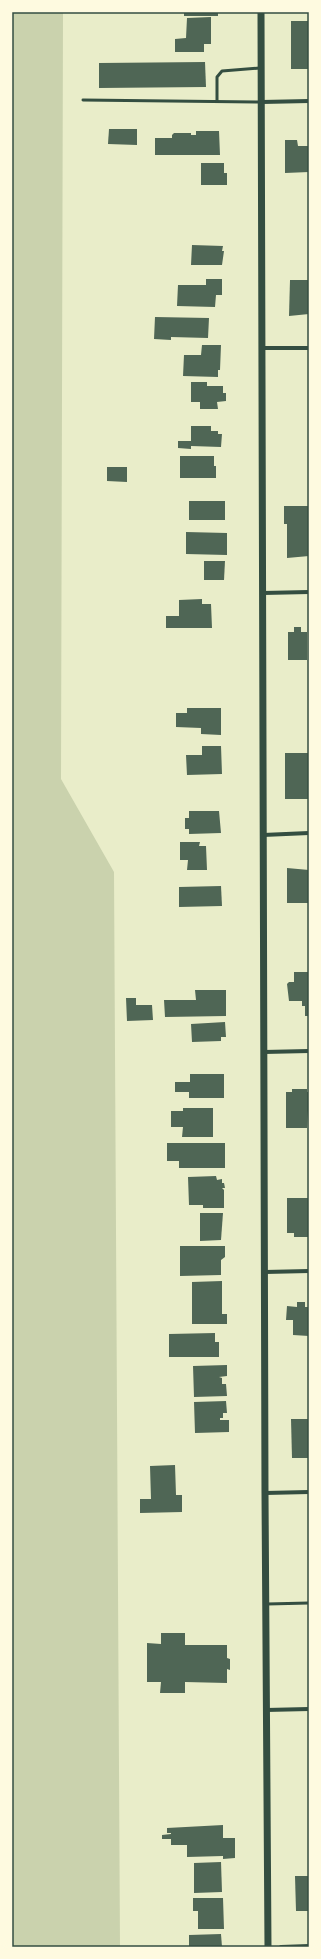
<svg xmlns="http://www.w3.org/2000/svg" width="321" height="1959" font-family="'DejaVu Sans',sans-serif">
<style>
.green{fill:#cad2ad}
.building{fill:#4f6655}
.lines{fill:none;stroke-linecap:round;stroke-linejoin:round}
.service{stroke:#344e41;stroke-width:3}
.minor{stroke:#344e41;stroke-width:4}
.tertiary{stroke:#344e41;stroke-width:7}
.neatline{fill:none;stroke:#344e41;stroke-width:1.5}
</style>
<rect width="100%" height="100%" fill="#e9edc9"/>
<polygon class="green" points="12,12 63,12 61,779 114,872 120,1947 12,1947"/>
<g class="building">
<rect x="184" y="12" width="34" height="4"/>
<polygon points="211,17 211,44 204,44 204,52 175,52 175,39 186,38 187,18"/>
<rect x="291" y="21" width="18" height="48"/>
<polygon points="205,62 206,87 99,88 99,63"/>
<polygon points="109,129 137,129 137,145 108,144"/>
<polygon points="196,131 219,131 220,155 155,155 155,138 172,138 172,135 174,133 191,133 191,135 196,135"/>
<polygon points="285,140 297,140 298,146 309,146 309,172 285,173"/>
<polygon points="201,163 224,163 224,173 227,173 227,185 201,185"/>
<polygon points="192,245 223,246 222,251 224,251 222,265 191,265"/>
<polygon points="206,279 222,279 222,295 216,295 215,307 177,306 178,285 206,285"/>
<polygon points="290,280 309,280 309,314 289,316"/>
<polygon points="155,317 209,318 208,338 171,337 171,340 154,339"/>
<polygon points="202,345 221,345 220,370 218,370 218,377 183,376 184,355 201,355"/>
<polygon points="191,382 207,382 207,386 223,386 223,393 226,393 226,401 217,402 218,409 200,409 200,402 191,402"/>
<polygon points="191,426 211,426 211,431 218,431 218,434 222,434 221,447 191,446 191,449 178,448 178,441 191,441"/>
<polygon points="180,456 214,456 214,466 216,466 216,478 180,478"/>
<polygon points="107,467 127,467 127,482 107,481"/>
<rect x="189" y="501" width="36" height="19"/>
<polygon points="284,506 309,506 309,556 287,558 287,524 284,524"/>
<polygon points="186,532 227,533 227,555 186,554"/>
<polygon points="204,561 225,561 224,580 204,580"/>
<polygon points="202,599 202,604 211,604 212,628 166,628 166,616 179,616 179,600"/>
<polygon points="294,627 301,627 301,632 307,632 307,660 288,660 288,632 294,632"/>
<polygon points="187,708 221,708 221,735 201,734 201,728 176,727 176,713 187,713"/>
<polygon points="202,746 221,746 222,774 187,775 186,755 202,755"/>
<rect x="285" y="753" width="24" height="46"/>
<polygon points="189,811 219,811 221,833 189,834 189,829 185,829 185,818 189,818"/>
<polygon points="180,842 200,842 199,846 206,846 207,870 187,870 188,860 180,860"/>
<polygon points="287,868 309,870 309,903 287,903"/>
<polygon points="221,886 222,906 179,907 179,887"/>
<polygon points="294,972 309,972 309,1016 305,1016 305,1006 302,1006 302,1001 289,1001 287,984 289,982 294,982"/>
<polygon points="195,990 226,990 226,1016 165,1017 164,1000 196,1000"/>
<polygon points="126,998 136,998 136,1005 152,1005 153,1020 127,1021"/>
<polygon points="225,1022 226,1037 221,1037 221,1041 192,1042 191,1024"/>
<polygon points="190,1074 224,1074 224,1098 189,1098 189,1092 175,1092 175,1082 190,1082"/>
<polygon points="292,1089 307,1089 307,1092 309,1092 307,1128 286,1128 286,1092 292,1092"/>
<polygon points="183,1108 213,1108 213,1137 182,1137 183,1127 171,1127 171,1111 183,1111"/>
<polygon points="167,1143 225,1143 225,1168 179,1168 179,1161 167,1161"/>
<polygon points="216,1176 217,1180 222,1179 222,1183 224,1183 225,1188 222,1188 224,1190 224,1208 203,1208 203,1205 189,1205 188,1177"/>
<polygon points="287,1198 309,1198 309,1237 294,1237 294,1233 287,1233"/>
<polygon points="200,1213 223,1213 221,1240 200,1241"/>
<polygon points="180,1246 225,1246 225,1257 221,1260 221,1275 180,1276"/>
<polygon points="222,1281 222,1314 227,1314 227,1324 192,1324 192,1282"/>
<polygon points="297,1302 305,1302 305,1307 309,1307 309,1336 293,1335 293,1320 286,1320 287,1306 297,1307"/>
<polygon points="215,1333 215,1342 219,1342 219,1357 169,1357 169,1334"/>
<polygon points="227,1365 227,1376 219,1377 222,1378 222,1384 226,1384 227,1396 194,1397 193,1366"/>
<polygon points="226,1401 227,1413 223,1413 223,1418 220,1418 220,1420 229,1420 229,1432 195,1433 194,1402"/>
<polygon points="291,1419 309,1419 309,1458 292,1458"/>
<polygon points="175,1465 176,1495 182,1495 182,1512 140,1513 140,1499 151,1499 150,1466"/>
<polygon points="161,1633 185,1633 185,1645 227,1645 227,1658 230,1659 230,1670 227,1669 227,1683 185,1682 185,1693 160,1693 161,1682 147,1682 147,1643 161,1644"/>
<polygon points="223,1825 223,1838 235,1838 235,1858 223,1859 223,1856 187,1857 187,1845 171,1845 171,1839 162,1839 162,1835 171,1834 171,1833 167,1833 167,1828"/>
<polygon points="221,1862 222,1892 194,1893 194,1863"/>
<polygon points="295,1876 309,1876 309,1911 296,1911"/>
<polygon points="193,1898 223,1898 224,1929 198,1929 198,1911 193,1911"/>
<polygon points="221,1934 222,1947 189,1947 189,1935"/>
</g>
<g class="lines">
<g class="service">
<polyline points="83,100 260,102"/>
<polyline points="217,101 217,77 222,71 260,68"/>
<polyline points="267,1604 309,1603"/>
</g>
<g class="minor">
<polyline points="262,102 309,101"/>
<polyline points="263,348 309,348"/>
<polyline points="263,593 309,592"/>
<polyline points="263,835 309,833"/>
<polyline points="264,1052 309,1051"/>
<polyline points="265,1272 309,1271"/>
<polyline points="265,1493 309,1492"/>
<polyline points="266,1710 309,1709"/>
<polyline points="281,1947 309,1946"/>
</g>
<polyline class="tertiary" points="261,12 265,1493 268,1947"/>
</g>
<rect width="321" height="1959" fill="none" stroke="#fefae0" stroke-width="26"/>
<rect x="13" y="13" width="295" height="1933" class="neatline"/>
</svg>
